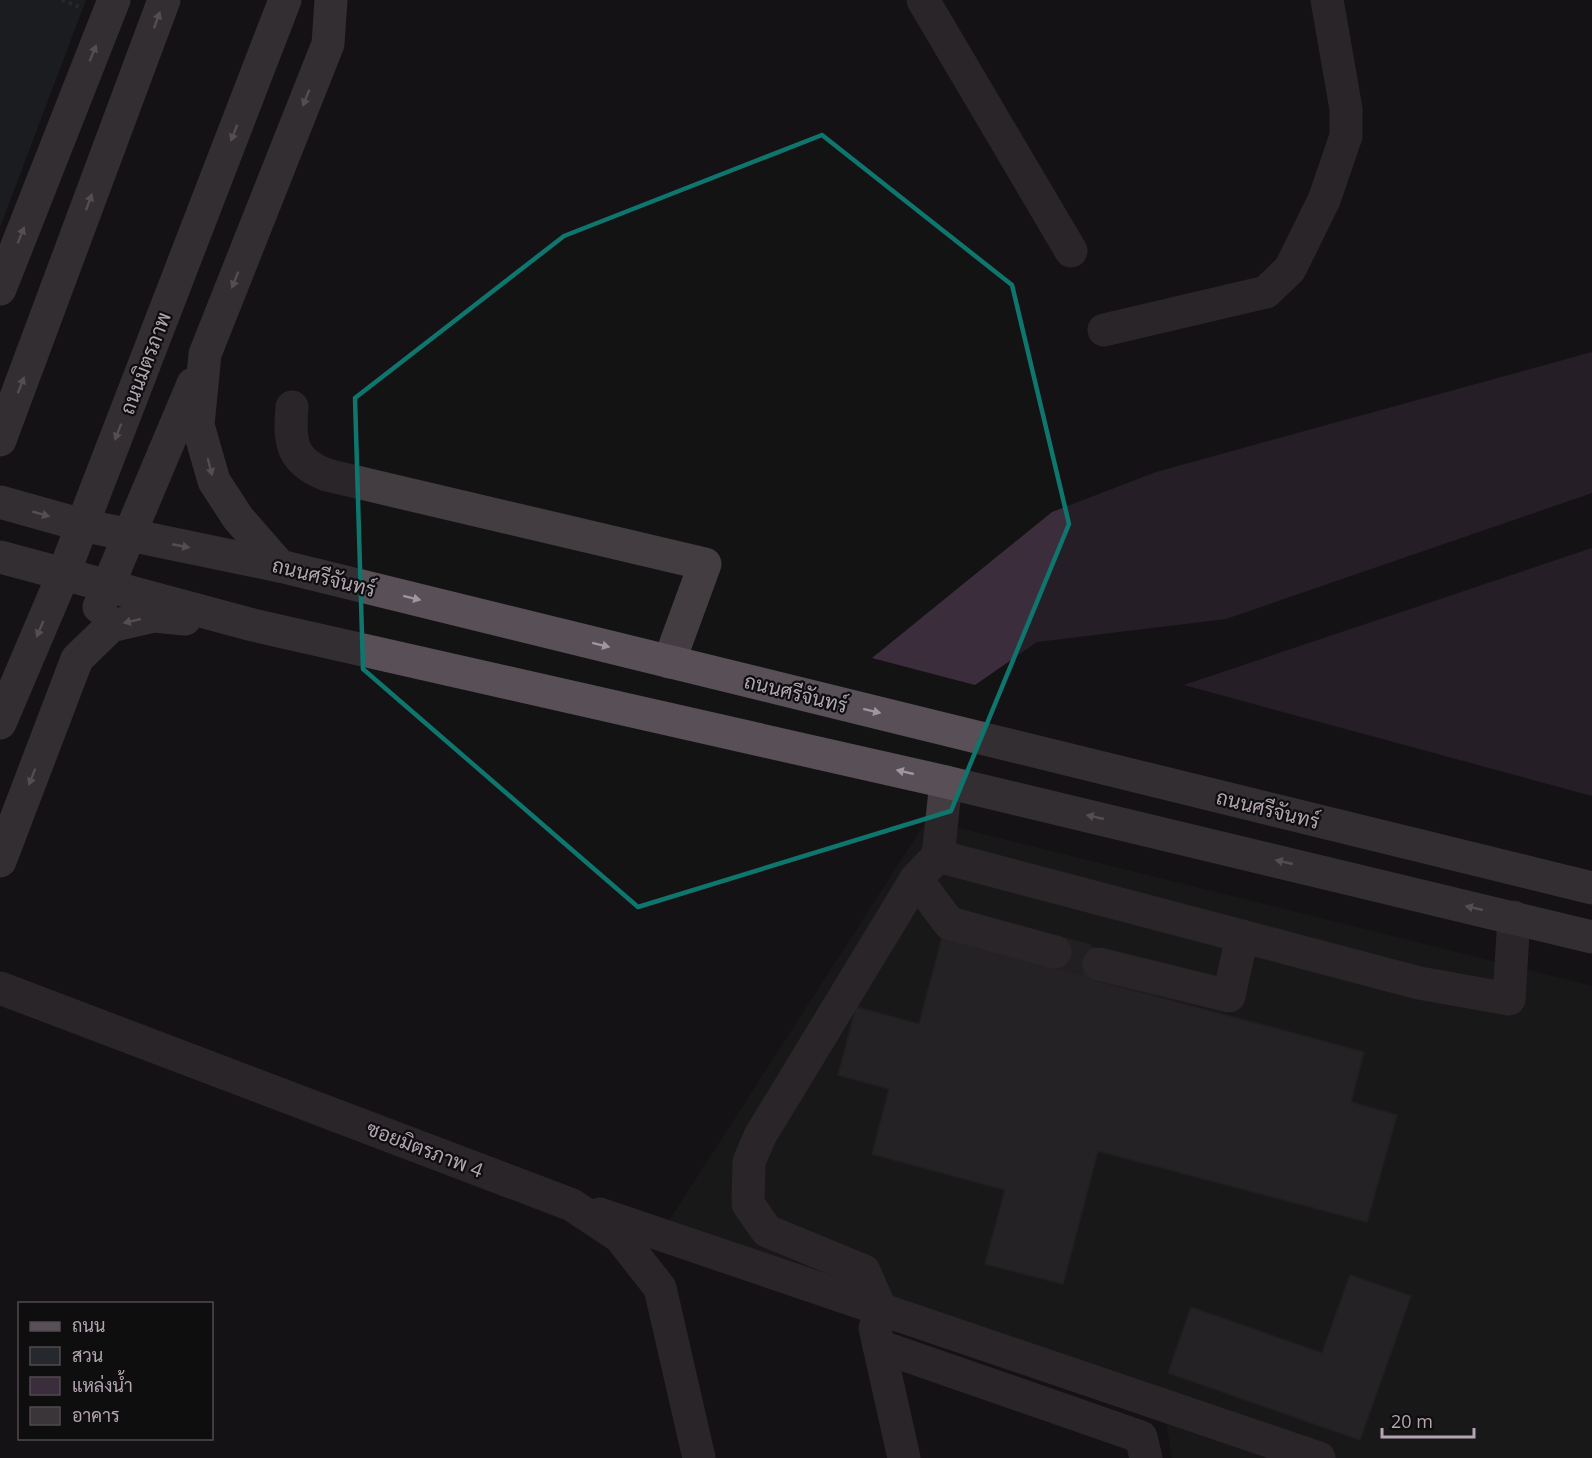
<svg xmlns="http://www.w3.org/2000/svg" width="1592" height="1458" font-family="'Open Sans',Sarabun,sans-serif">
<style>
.built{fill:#211f20}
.green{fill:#25292e}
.water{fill:#3b2d3c}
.building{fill:#393538;stroke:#302d2f;stroke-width:1.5}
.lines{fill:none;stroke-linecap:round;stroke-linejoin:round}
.minor-tunnel{stroke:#343034;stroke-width:33;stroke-dasharray:33 16;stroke-linecap:butt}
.path{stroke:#474046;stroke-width:4;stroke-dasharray:3 4.5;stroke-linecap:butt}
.minor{stroke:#433d42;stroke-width:33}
.major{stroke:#585056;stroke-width:33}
.oneway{fill:#a294a0}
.marked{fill:none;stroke:#0f766e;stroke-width:4.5;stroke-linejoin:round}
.labels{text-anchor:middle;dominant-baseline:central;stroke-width:4.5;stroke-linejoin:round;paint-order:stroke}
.street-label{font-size:20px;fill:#b4a5b2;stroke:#0f0e0f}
</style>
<rect width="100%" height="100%" fill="#141314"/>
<polygon class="built" points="927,820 1592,986 1592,1458 1172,1458 1161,1393 663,1230"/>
<polygon class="green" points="0,0 86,0 0,227"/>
<g class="water">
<polygon points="1592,352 1592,493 1226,619 1037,642 975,685 872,658 1052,512 1156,472"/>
<polygon points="1592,548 1592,796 1184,685"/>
</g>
<g class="building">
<polygon points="943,934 1058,939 1103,950 1095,980 1364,1052 1351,1102 1397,1115 1367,1222 1098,1151 1063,1284 985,1264 1005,1190 872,1154 889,1089 838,1075 856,1007 919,1024"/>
<polygon points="1350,1275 1411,1296 1360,1440 1168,1373 1191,1307 1322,1353"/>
</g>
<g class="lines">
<polyline class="minor-tunnel" points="1055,952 1099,964"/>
<polyline class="path" points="62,0 79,7"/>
<g class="minor">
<polyline points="923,0 1071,251"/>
<polyline points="1104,330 1266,292 1290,269 1324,200 1346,136 1346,109 1327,0"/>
<path d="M292,407C289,443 291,461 327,475L705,564L669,662"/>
<polyline points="946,782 938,856 1419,983 1509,999 1514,917"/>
<polyline points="916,879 949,923 1055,952"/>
<polyline points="1099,964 1229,996 1242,936"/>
<polyline points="0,988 572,1205 620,1237 660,1288 699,1458"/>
<polyline points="600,1214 1319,1458"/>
<polyline points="881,1310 864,1271 767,1231 748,1204 749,1162 760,1136 916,879 938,856"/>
<polyline points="875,1328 904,1458"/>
<polyline points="879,1346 1141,1437 1146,1458"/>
</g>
<g class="major">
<polyline points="0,289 114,0"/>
<polyline points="0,440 164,0"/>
<polyline points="0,502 82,525 280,566 1592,888"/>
<polyline points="0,557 253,625 946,782 1592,937"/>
<polyline points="280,566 238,518 214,481 198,425 205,354 328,44 331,0"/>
<polyline points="99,607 193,384"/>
<polyline points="0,723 63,575 285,0"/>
<polyline points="0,861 77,659 111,626 154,616 185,619"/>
</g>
</g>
<defs><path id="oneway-solid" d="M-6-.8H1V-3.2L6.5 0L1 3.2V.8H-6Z" transform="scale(1.5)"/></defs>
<g class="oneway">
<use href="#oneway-solid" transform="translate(157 20) rotate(-70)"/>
<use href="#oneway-solid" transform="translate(93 53) rotate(-68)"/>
<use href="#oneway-solid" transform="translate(306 98) rotate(112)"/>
<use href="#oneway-solid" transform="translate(234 133) rotate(111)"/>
<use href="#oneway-solid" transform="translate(89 202) rotate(-70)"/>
<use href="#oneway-solid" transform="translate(21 235) rotate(-68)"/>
<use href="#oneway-solid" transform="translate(235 280) rotate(112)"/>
<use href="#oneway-solid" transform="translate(21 385) rotate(-69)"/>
<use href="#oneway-solid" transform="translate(118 432) rotate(111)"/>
<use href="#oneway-solid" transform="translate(210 467) rotate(75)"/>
<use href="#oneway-solid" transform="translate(41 514) rotate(16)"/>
<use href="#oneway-solid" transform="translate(181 546) rotate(11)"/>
<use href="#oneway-solid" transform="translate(412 598) rotate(14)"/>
<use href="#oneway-solid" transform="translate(132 621) rotate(167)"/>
<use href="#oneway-solid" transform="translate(40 629) rotate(113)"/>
<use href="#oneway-solid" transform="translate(601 645) rotate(14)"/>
<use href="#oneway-solid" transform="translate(872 711) rotate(14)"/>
<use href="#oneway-solid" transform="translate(905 772) rotate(-167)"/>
<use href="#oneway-solid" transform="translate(32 777) rotate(111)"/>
<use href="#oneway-solid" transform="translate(1095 817) rotate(-167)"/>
<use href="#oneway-solid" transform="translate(1284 862) rotate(-167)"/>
<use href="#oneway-solid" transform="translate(1474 908) rotate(-167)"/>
</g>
<path d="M0 0H1592V1458H0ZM822,135L1012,285L1069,524L951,811L638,907L363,669L355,398L564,236Z" fill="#141314" fill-opacity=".55" fill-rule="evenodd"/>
<path class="marked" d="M822,135L1012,285L1069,524L951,811L638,907L363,669L355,398L564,236Z"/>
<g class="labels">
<g class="street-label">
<text transform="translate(145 363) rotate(-69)">ถนนมิตรภาพ</text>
<text transform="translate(324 577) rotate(14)">ถนนศรีจันทร์</text>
<text transform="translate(796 693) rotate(14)">ถนนศรีจันทร์</text>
<text transform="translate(1268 809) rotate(14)">ถนนศรีจันทร์</text>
<text transform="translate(425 1149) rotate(21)">ซอยมิตรภาพ 4</text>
</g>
</g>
<rect x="18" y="1302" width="195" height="138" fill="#0f0e0f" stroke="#514a50" stroke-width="1.5"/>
<rect x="30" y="1322" width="30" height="9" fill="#585056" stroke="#514a50" stroke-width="1.5"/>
<text x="72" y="1332" font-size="18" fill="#b4a5b2">ถนน</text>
<rect x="30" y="1347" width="30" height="18" fill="#25292e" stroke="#514a50" stroke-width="1.5"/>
<text x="72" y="1362" font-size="18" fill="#b4a5b2">สวน</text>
<rect x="30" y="1377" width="30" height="18" fill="#3b2d3c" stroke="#514a50" stroke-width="1.5"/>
<text x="72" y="1392" font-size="18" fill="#b4a5b2">แหล่งน้ำ</text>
<rect x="30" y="1407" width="30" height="18" fill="#393538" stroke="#514a50" stroke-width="1.5"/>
<text x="72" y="1422" font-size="18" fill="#b4a5b2">อาคาร</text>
<path d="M1382 1428v9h92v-9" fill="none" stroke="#b4a5b2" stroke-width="3"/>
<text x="1391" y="1428" font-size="18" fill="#b4a5b2" stroke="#0f0e0f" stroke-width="4.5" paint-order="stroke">20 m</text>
</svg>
